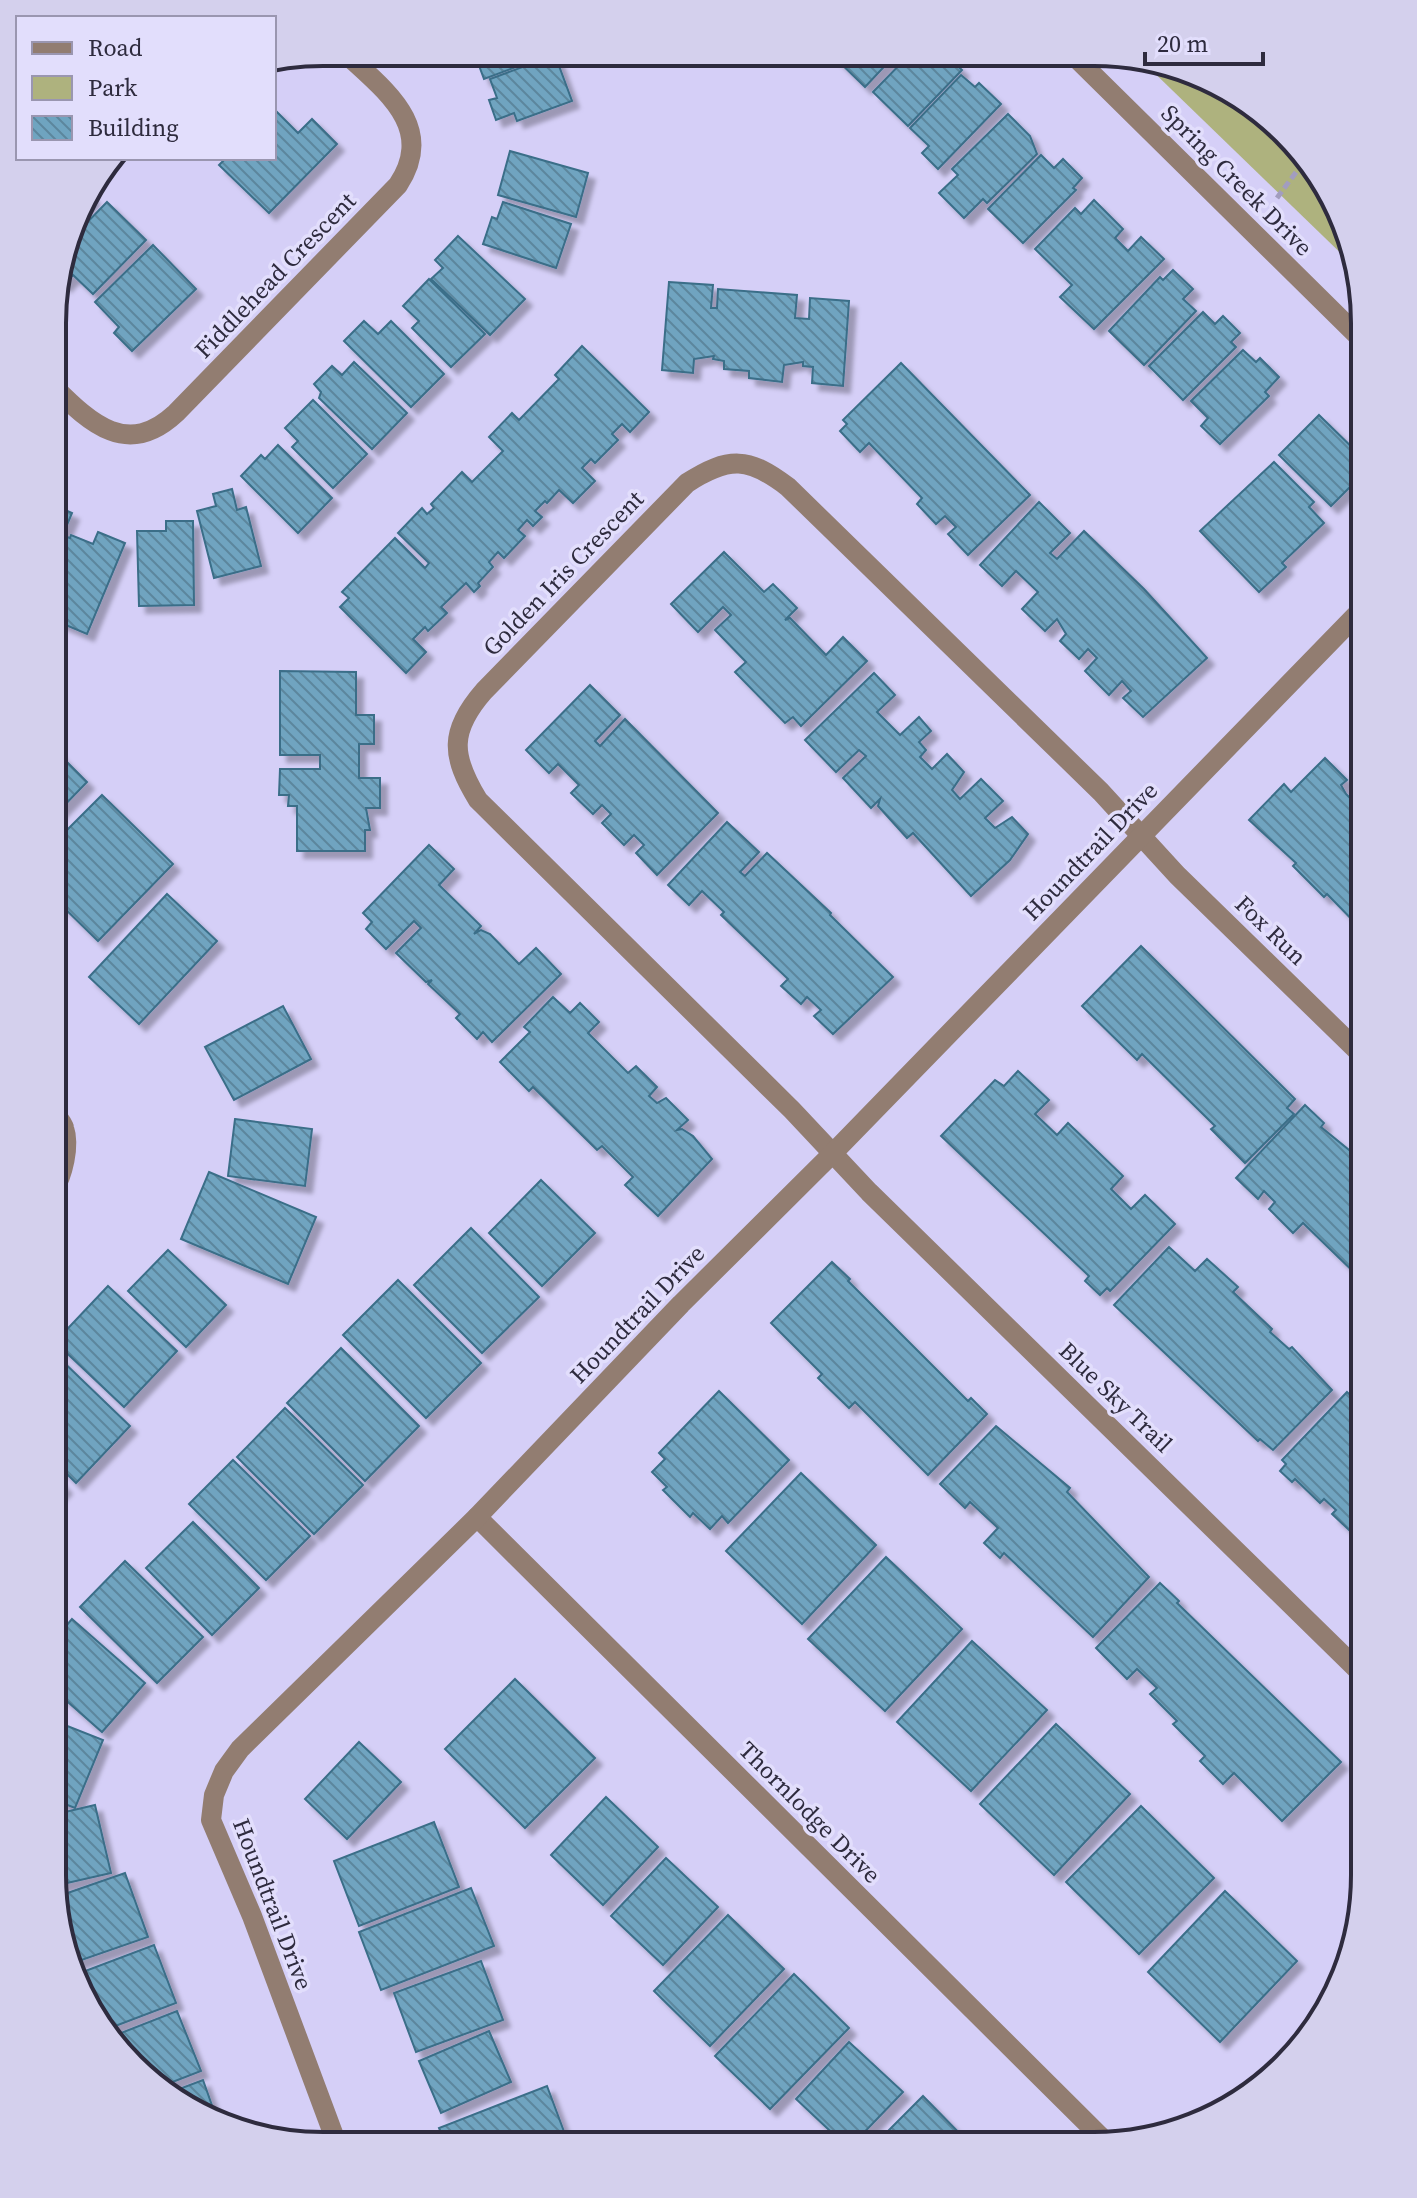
<svg xmlns="http://www.w3.org/2000/svg" width="1417" height="2198" font-family="'Source Serif 4',serif">
<style>
.green{fill:#aeb27e}
.building{fill:url(#building-back-hatch);stroke:#3a6e88;stroke-width:2;filter:url(#shadow)}
.lines{fill:none;stroke-linecap:round;stroke-linejoin:round}
.path{stroke:#a29dbf;stroke-width:5;stroke-dasharray:8 4;stroke-linecap:butt}
.minor{stroke:#927d71;stroke-width:20}
.labels{text-anchor:middle;dominant-baseline:central;stroke-width:7;stroke-linejoin:round;paint-order:stroke}
.street-label{font-size:24px;fill:#2e2b3e;stroke:#e2defc}
.rim{fill:none;stroke:#2e2b3e;stroke-width:4}
</style>
<defs>
<pattern id="building-back-hatch" width="6" height="6" patternUnits="userSpaceOnUse" patternTransform="scale(2)"><rect width="6" height="6" fill="#6fa4c0"/><path d="M-1 5l2 2M0 0l6 6M5-1l2 2" fill="none" stroke="#5c869d"/></pattern>
<filter id="shadow"><feDropShadow dx="7" dy="7" stdDeviation="2" flood-color="#0004"/></filter>
</defs>
<rect width="100%" height="100%" fill="#d5cff7"/>
<polygon class="green" points="1140,59 1259,108 1344,219 1354,266"/>
<g class="building">
<polygon points="474,52 553,53 484,79"/>
<polygon points="831,54 896,54 865,87"/>
<polygon points="910,54 945,54 962,70 908,126 873,92"/>
<polygon points="555,55 572,101 517,121 514,113 496,120 489,100 497,98 490,79"/>
<polygon points="961,75 975,87 979,83 1001,104 938,169 922,153 929,146 910,128"/>
<polygon points="274,109 298,133 312,119 337,144 269,213 219,165 226,158 274,158"/>
<polygon points="1008,114 1030,136 1037,154 987,203 983,199 964,218 939,193 958,175 952,169"/>
<polygon points="510,151 588,173 576,217 498,195"/>
<polygon points="1041,155 1054,168 1063,159 1082,178 1073,188 1076,190 1023,243 988,209"/>
<polygon points="88,193 93,198 76,217 80,203"/>
<polygon points="1094,200 1123,229 1115,238 1128,251 1141,237 1164,259 1094,329 1060,297 1072,285 1035,249 1075,208 1081,214"/>
<polygon points="107,202 146,240 93,294 73,275 64,285 57,278 68,242"/>
<polygon points="503,202 571,224 556,268 483,244 492,217 497,219"/>
<polygon points="458,236 525,299 490,335 431,279 443,268 435,260"/>
<polygon points="153,245 196,289 132,351 114,333 119,327 95,302"/>
<polygon points="1173,270 1193,289 1183,299 1196,311 1144,365 1109,331 1160,277 1163,280"/>
<polygon points="429,279 485,334 451,367 412,328 419,321 403,306"/>
<polygon points="669,282 713,285 711,308 717,308 718,289 797,295 795,318 809,319 810,298 849,301 843,386 812,383 813,367 803,366 803,362 784,365 782,382 749,378 749,371 724,369 724,361 713,359 714,356 694,359 693,373 662,370"/>
<polygon points="1203,312 1215,324 1223,316 1240,333 1231,342 1236,347 1183,400 1149,366"/>
<polygon points="364,321 378,334 391,321 444,374 411,407 344,341"/>
<polygon points="582,346 649,412 630,432 622,424 612,434 618,440 595,463 591,459 582,468 595,481 573,503 559,490 547,503 545,501 535,511 542,517 533,526 527,520 518,530 525,536 504,558 498,552 489,562 493,567 478,583 480,586 474,592 466,583 441,607 447,613 428,631 425,627 413,639 426,652 406,673 340,607 349,598 342,592 395,538 425,568 429,563 398,533 422,508 427,514 434,508 431,504 462,472 472,482 503,451 489,437 512,413 519,420 559,379 555,375"/>
<polygon points="1243,350 1256,362 1260,358 1279,377 1265,392 1269,396 1220,444 1201,426 1208,418 1191,401"/>
<polygon points="354,362 407,413 372,449 319,398 321,392 314,384 332,366 342,375"/>
<polygon points="901,363 1030,495 968,555 948,534 956,527 945,516 936,524 917,504 922,498 869,443 860,452 840,431 847,424 843,420"/>
<polygon points="313,400 367,454 333,488 292,447 298,441 285,428"/>
<polygon points="1319,415 1365,460 1365,485 1360,489 1354,483 1331,506 1279,455"/>
<polygon points="278,445 332,498 298,533 241,476 261,455 265,459"/>
<polygon points="1274,462 1314,502 1309,507 1324,523 1282,563 1286,567 1259,592 1200,531"/>
<polygon points="232,489 237,510 246,507 261,566 214,578 197,511 216,506 213,494"/>
<polygon points="1039,502 1070,533 1050,553 1057,559 1084,531 1144,589 1207,658 1143,717 1123,698 1131,691 1122,681 1109,695 1085,671 1097,658 1088,649 1079,659 1060,641 1066,634 1057,619 1045,631 1022,609 1038,592 1016,571 1002,586 980,565"/>
<polygon points="54,505 72,513 54,556"/>
<polygon points="166,521 193,521 194,605 139,606 137,531 166,531"/>
<polygon points="98,532 125,543 87,634 54,620 54,561 64,536 70,538 71,535 93,544"/>
<polygon points="724,552 764,592 773,584 797,608 785,620 790,618 826,655 843,637 867,661 801,726 793,717 785,723 735,672 746,662 715,630 731,615 723,607 698,632 671,604"/>
<polygon points="280,671 356,672 356,715 374,715 374,744 359,744 359,778 380,778 380,808 366,808 370,830 365,830 365,851 297,851 297,806 288,806 289,795 279,795 280,769 320,769 320,755 280,755"/>
<polygon points="874,673 895,695 877,712 900,735 919,717 931,731 919,742 926,750 920,757 932,769 947,754 964,772 952,790 960,799 981,779 1003,801 985,818 995,828 1012,817 1028,834 1010,860 971,896 913,833 907,838 878,806 880,799 871,808 843,778 866,756 859,750 836,772 805,740"/>
<polygon points="590,685 620,715 595,741 600,746 625,719 718,813 657,875 636,853 644,845 634,835 624,845 602,823 611,814 602,805 593,814 571,793 579,785 558,764 549,773 526,750"/>
<polygon points="54,749 87,782 54,816"/>
<polygon points="1325,758 1347,780 1341,785 1346,794 1365,813 1362,826 1365,829 1365,933 1327,894 1324,897 1293,866 1296,863 1249,820 1284,784 1291,792"/>
<polygon points="102,795 173,864 98,941 53,897 53,844"/>
<polygon points="727,822 759,852 740,872 745,876 767,853 831,913 830,915 893,977 833,1034 814,1016 821,1010 807,997 801,1004 781,986 788,979 721,915 724,912 702,891 689,905 668,885"/>
<polygon points="429,845 454,869 439,885 481,926 474,934 481,930 490,934 519,964 536,948 561,974 492,1042 483,1032 477,1039 456,1018 460,1014 428,984 432,980 426,982 396,953 421,928 414,921 386,949 366,929 372,922 363,913"/>
<polygon points="167,894 217,941 139,1024 89,977"/>
<polygon points="1141,946 1295,1099 1287,1108 1294,1114 1245,1163 1211,1129 1215,1126 1142,1054 1137,1060 1082,1006"/>
<polygon points="553,997 570,1013 580,1003 599,1022 588,1033 628,1073 636,1066 657,1087 649,1096 657,1103 666,1098 688,1120 677,1130 682,1129 693,1136 712,1159 658,1216 625,1185 633,1177 602,1146 597,1150 533,1087 529,1091 500,1062 530,1032 524,1027"/>
<polygon points="283,1006 311,1059 234,1100 205,1047"/>
<polygon points="1018,1071 1049,1100 1035,1114 1057,1135 1068,1123 1123,1176 1111,1189 1131,1209 1145,1195 1175,1224 1110,1291 1107,1288 1100,1295 1085,1281 1089,1276 941,1136 995,1080 1004,1086"/>
<polygon points="1305,1105 1324,1123 1321,1127 1365,1163 1365,1283 1303,1223 1293,1233 1269,1209 1275,1202 1264,1191 1258,1199 1236,1178"/>
<polygon points="235,1119 312,1129 305,1186 228,1176"/>
<polygon points="209,1172 316,1217 288,1284 181,1239"/>
<polygon points="541,1180 595,1233 542,1286 489,1233"/>
<polygon points="471,1228 539,1297 482,1353 414,1285"/>
<polygon points="1169,1247 1195,1271 1207,1259 1238,1287 1233,1292 1272,1329 1270,1332 1289,1349 1292,1347 1332,1390 1273,1450 1260,1439 1258,1441 1114,1305"/>
<polygon points="168,1250 226,1305 186,1347 128,1291"/>
<polygon points="832,1262 850,1279 848,1281 968,1401 971,1398 987,1414 928,1475 855,1402 849,1408 818,1378 822,1374 771,1323"/>
<polygon points="398,1280 481,1363 426,1418 343,1335"/>
<polygon points="108,1286 177,1351 124,1407 55,1342"/>
<polygon points="341,1348 419,1426 365,1481 287,1403"/>
<polygon points="53,1352 130,1426 76,1483 53,1460"/>
<polygon points="719,1391 789,1460 728,1523 722,1516 710,1529 693,1513 690,1517 663,1490 667,1487 652,1472 665,1459 659,1453"/>
<polygon points="1347,1392 1365,1409 1365,1545 1332,1514 1336,1510 1324,1499 1320,1503 1295,1479 1292,1482 1280,1471 1286,1464 1282,1460"/>
<polygon points="285,1408 363,1485 314,1534 237,1457"/>
<polygon points="996,1426 1070,1488 1067,1492 1149,1577 1093,1637 1004,1553 1000,1558 984,1543 998,1528 970,1502 965,1508 940,1484"/>
<polygon points="233,1460 310,1536 266,1580 189,1504"/>
<polygon points="801,1473 876,1545 802,1624 726,1551"/>
<polygon points="53,1475 65,1487 53,1499"/>
<polygon points="193,1522 259,1588 212,1635 146,1568"/>
<polygon points="886,1557 962,1629 885,1711 808,1639"/>
<polygon points="125,1561 203,1637 157,1683 80,1607"/>
<polygon points="1160,1583 1179,1601 1177,1603 1341,1762 1282,1821 1234,1773 1223,1784 1200,1761 1205,1756 1173,1724 1177,1721 1150,1694 1157,1688 1137,1669 1127,1679 1096,1648"/>
<polygon points="72,1619 145,1683 102,1732 52,1688 52,1642"/>
<polygon points="972,1641 1047,1710 971,1791 897,1722"/>
<polygon points="515,1679 595,1758 525,1828 445,1749"/>
<polygon points="52,1720 103,1740 75,1808 52,1799"/>
<polygon points="1056,1724 1130,1794 1054,1875 980,1804"/>
<polygon points="359,1742 401,1782 347,1839 305,1799"/>
<polygon points="606,1797 658,1847 603,1905 551,1855"/>
<polygon points="95,1805 111,1873 54,1886 52,1815"/>
<polygon points="1141,1806 1214,1878 1139,1954 1066,1882"/>
<polygon points="434,1822 459,1887 359,1926 334,1861"/>
<polygon points="666,1858 718,1907 663,1965 611,1916"/>
<polygon points="125,1873 148,1937 70,1964 56,1897"/>
<polygon points="471,1888 494,1946 381,1990 359,1932"/>
<polygon points="1225,1891 1297,1961 1220,2042 1148,1972"/>
<polygon points="728,1915 784,1969 710,2046 654,1991"/>
<polygon points="154,1945 176,2003 110,2028 72,1976"/>
<polygon points="481,1961 503,2020 416,2052 394,1993"/>
<polygon points="794,1974 849,2028 770,2109 715,2056"/>
<polygon points="1326,2009 1309,2040 1257,2080 1257,2079"/>
<polygon points="177,2011 201,2071 157,2088 116,2035"/>
<polygon points="489,2031 511,2082 441,2113 419,2061"/>
<polygon points="849,2042 903,2092 852,2145 845,2145 796,2099"/>
<polygon points="203,2080 215,2114 166,2094"/>
<polygon points="547,2086 569,2145 446,2144 439,2128"/>
<polygon points="923,2096 972,2146 874,2145"/>
</g>
<g class="lines">
<polyline class="path" points="1277,198 1302,164"/>
<g class="minor">
<polyline points="1072,54 1365,343"/>
<path d="M54,387C91,424 128,458 176,413L398,185C437,126 383,89 344,52"/>
<path d="M53,1191C63,1175 70,1146 64,1128C63,1122 56,1116 53,1112"/>
<polyline points="477,1517 1107,2143"/>
<path d="M1364,1676L869,1192L792,1110L478,800C451,756 449,731 484,691L687,483C729,456 749,457 788,487L1101,792L1177,875L1365,1058"/>
<polyline points="337,2144 252,1916 211,1820 214,1795 224,1771 240,1749 477,1517 681,1304 833,1153 1365,606"/>
</g>
</g>
<g class="labels">
<g class="street-label">
<text transform="translate(1237 180) rotate(45)">Spring Creek Drive</text>
<text transform="translate(275 275) rotate(-46)">Fiddlehead Crescent</text>
<text transform="translate(563 573) rotate(-46)">Golden Iris Crescent</text>
<text transform="translate(1090 851) rotate(-46)">Houndtrail Drive</text>
<text transform="translate(1271 930) rotate(44)">Fox Run</text>
<text transform="translate(637 1314) rotate(-46)">Houndtrail Drive</text>
<text transform="translate(1116 1397) rotate(44)">Blue Sky Trail</text>
<text transform="translate(810 1812) rotate(45)">Thornlodge Drive</text>
<text transform="translate(273 1904) rotate(69)">Houndtrail Drive</text>
</g>
</g>
<path d="M0 0H1417V2198H0ZM323 66H1094A257 257 0 0 1 1351 323V1875A257 257 0 0 1 1094 2132H323A257 257 0 0 1 66 1875V323A257 257 0 0 1 323 66Z" fill="#d4d0ed" fill-rule="evenodd"/>
<path class="rim" d="M323 66H1094A257 257 0 0 1 1351 323V1875A257 257 0 0 1 1094 2132H323A257 257 0 0 1 66 1875V323A257 257 0 0 1 323 66Z"/>
<rect x="16" y="16" width="260" height="144" fill="#e2defc" stroke="#9a96b0" stroke-width="2"/>
<rect x="32" y="42" width="40" height="12" fill="#927d71" stroke="#9a96b0" stroke-width="2"/>
<text x="88" y="56" font-size="24" fill="#2e2b3e">Road</text>
<rect x="32" y="76" width="40" height="24" fill="#aeb27e" stroke="#9a96b0" stroke-width="2"/>
<text x="88" y="96" font-size="24" fill="#2e2b3e">Park</text>
<rect x="32" y="116" width="40" height="24" fill="url(#building-back-hatch)" stroke="#9a96b0" stroke-width="2"/>
<text x="88" y="136" font-size="24" fill="#2e2b3e">Building</text>
<path d="M1145 52v12h118v-12" fill="none" stroke="#2e2b3e" stroke-width="4"/>
<text x="1157" y="52" font-size="24" fill="#2e2b3e" stroke="#e2defc" stroke-width="6" paint-order="stroke">20 m</text>
</svg>
